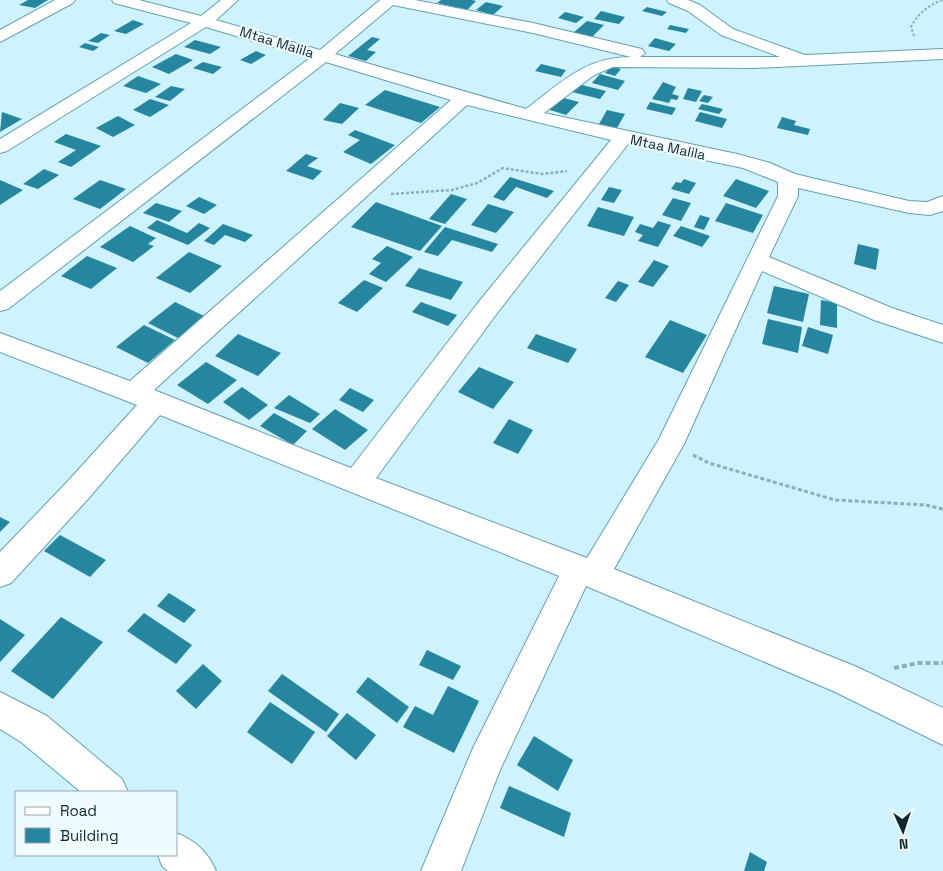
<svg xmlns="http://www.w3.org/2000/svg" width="943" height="871" font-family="'Space Grotesk',sans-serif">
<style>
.building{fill:#26869f}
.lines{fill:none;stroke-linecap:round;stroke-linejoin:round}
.street-casing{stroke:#64a0b2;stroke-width:2}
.path-far3{stroke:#8dadb8;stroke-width:2;stroke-dasharray:2.5 2;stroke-linecap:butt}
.path-far2{stroke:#8dadb8;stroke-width:2.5;stroke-dasharray:3 2;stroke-linecap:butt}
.path-far1{stroke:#8dadb8;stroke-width:3;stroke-dasharray:4 2.5;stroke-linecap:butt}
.path{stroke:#8dadb8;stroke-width:4;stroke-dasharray:5 3;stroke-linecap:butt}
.street{fill:#fff;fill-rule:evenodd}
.labels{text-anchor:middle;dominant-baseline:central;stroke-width:4.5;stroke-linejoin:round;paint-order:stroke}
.far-street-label{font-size:14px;fill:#0e272f;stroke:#effbff}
</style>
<rect width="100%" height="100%" fill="#cef2fe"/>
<g class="building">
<polygon points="28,0 48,0 35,8 19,5"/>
<polygon points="441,0 472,0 476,1 467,10 437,3"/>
<polygon points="486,2 503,6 493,15 476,10"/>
<polygon points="647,7 667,12 662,16 642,11"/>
<polygon points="601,11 625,17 619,24 594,19"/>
<polygon points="565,12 584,17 576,23 558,18"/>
<polygon points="133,20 144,24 126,34 114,31"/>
<polygon points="587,21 604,25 591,38 573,33"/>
<polygon points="670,25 689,29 686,33 667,29"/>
<polygon points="101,33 110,35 98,43 88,41"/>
<polygon points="372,37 380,39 367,50 376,52 366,61 348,56"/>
<polygon points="655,38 676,44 669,51 648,46"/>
<polygon points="195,40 221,47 210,54 184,47"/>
<polygon points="85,43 99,47 93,51 79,47"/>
<polygon points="256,51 266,55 251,64 240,60"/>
<polygon points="176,54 193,60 169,74 152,67"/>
<polygon points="203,62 222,67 213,74 193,68"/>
<polygon points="541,64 566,70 561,77 535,71"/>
<polygon points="612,66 621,69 615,76 605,73"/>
<polygon points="600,74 625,81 618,90 592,83"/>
<polygon points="138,76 161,84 146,93 123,86"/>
<polygon points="663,82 676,87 672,94 679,96 677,100 671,99 669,103 652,99"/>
<polygon points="578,84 606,91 600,99 572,92"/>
<polygon points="171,86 185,89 170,101 155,97"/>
<polygon points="688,88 702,91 696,102 683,99"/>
<polygon points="385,90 440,107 421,123 365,105"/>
<polygon points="704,95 713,97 708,103 699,101"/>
<polygon points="560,97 579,102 566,115 547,109"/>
<polygon points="150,99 169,105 150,117 133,110"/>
<polygon points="650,102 676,108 672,115 646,109"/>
<polygon points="340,103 359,108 342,124 323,120"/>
<polygon points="702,104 723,109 719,114 698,109"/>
<polygon points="607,110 625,114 617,128 599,124"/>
<polygon points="2,112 22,119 0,132"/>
<polygon points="700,112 727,119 722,128 695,121"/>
<polygon points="118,116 135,125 113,137 96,128"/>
<polygon points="782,117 796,121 794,125 810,129 808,135 777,128"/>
<polygon points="355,130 395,145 371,164 343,152 360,140 348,135"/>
<polygon points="66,134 101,146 71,167 58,162 76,150 54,142"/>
<polygon points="306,154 318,158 307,166 322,171 313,180 286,171"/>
<polygon points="44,169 59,175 38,189 23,184"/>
<polygon points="510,177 554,191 547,198 516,187 504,201 493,197"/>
<polygon points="684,179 696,183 689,194 671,189 676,182 681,183"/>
<polygon points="736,179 769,191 756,208 723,196"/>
<polygon points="0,180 23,190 0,205"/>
<polygon points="100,180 126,189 100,209 73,199"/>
<polygon points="609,187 622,190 614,203 601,200"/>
<polygon points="451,194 467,199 445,224 429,219"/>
<polygon points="199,197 217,205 204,214 186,206"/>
<polygon points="673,198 691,203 681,221 662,215"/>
<polygon points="376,202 442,226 420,251 351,227"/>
<polygon points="156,203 182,211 169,222 143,213"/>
<polygon points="726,203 763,215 753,233 715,221"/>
<polygon points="488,204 514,212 496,233 471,225"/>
<polygon points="598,207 634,217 624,236 587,226"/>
<polygon points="700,215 710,218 704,230 694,227"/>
<polygon points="157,220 187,233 199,223 210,228 188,245 147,228"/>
<polygon points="658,221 671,225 658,247 638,241 643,235 635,232 640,224 653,228"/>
<polygon points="223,224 253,235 245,242 225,235 214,245 204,241"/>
<polygon points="130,226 156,238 148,244 154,246 133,262 100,247"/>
<polygon points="681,226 710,236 702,247 673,236"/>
<polygon points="445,227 498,244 492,252 452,240 438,256 424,252"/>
<polygon points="858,244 879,249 876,270 854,264"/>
<polygon points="387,246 413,257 386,282 369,274 381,263 372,259"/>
<polygon points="189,252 222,266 190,293 156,278"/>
<polygon points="87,256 117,268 91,289 61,276"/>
<polygon points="654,260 669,266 653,287 638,282"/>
<polygon points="419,268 463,282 451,300 405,286"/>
<polygon points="364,280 383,288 357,312 338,303"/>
<polygon points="618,281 629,285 616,302 605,298"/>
<polygon points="774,286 809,294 803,322 767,313"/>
<polygon points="821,300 837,303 837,328 820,325"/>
<polygon points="175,302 204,316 178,338 148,323"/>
<polygon points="421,302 457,315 448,326 412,312"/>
<polygon points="768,319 802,327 798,353 762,344"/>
<polygon points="670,320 707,335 683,373 645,357"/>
<polygon points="144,325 175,340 148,363 116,347"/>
<polygon points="808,327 833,335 828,354 802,346"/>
<polygon points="238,334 281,353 258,376 215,356"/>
<polygon points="536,334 577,349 568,363 527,348"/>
<polygon points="206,362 237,380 208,404 177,385"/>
<polygon points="479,367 514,382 493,409 458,392"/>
<polygon points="242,387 268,405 249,420 223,402"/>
<polygon points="350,388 374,400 363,412 339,400"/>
<polygon points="289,395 320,414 310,423 274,408"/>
<polygon points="335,409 368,430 345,450 312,429"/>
<polygon points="274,413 307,431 293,445 260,426"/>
<polygon points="509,419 533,430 518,454 493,443"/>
<polygon points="0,517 10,522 0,532"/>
<polygon points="60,535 106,560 90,577 44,551"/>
<polygon points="169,593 196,610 184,623 157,606"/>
<polygon points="144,613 192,645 176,664 127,631"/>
<polygon points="61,617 103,642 53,699 11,671"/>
<polygon points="0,619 25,635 0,662"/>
<polygon points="427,650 461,666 453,680 419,665"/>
<polygon points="203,664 222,681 196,709 176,691"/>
<polygon points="282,674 339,714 326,732 268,691"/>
<polygon points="368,677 409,707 397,723 356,692"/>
<polygon points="448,686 479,701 454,753 403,727 415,706 433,715"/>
<polygon points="270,702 315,732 292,764 247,732"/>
<polygon points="347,713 376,735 356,760 327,736"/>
<polygon points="534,736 573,760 558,791 517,765"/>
<polygon points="509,786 571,813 564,837 500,808"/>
<polygon points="750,852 767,862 764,871 744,871"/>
</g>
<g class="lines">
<g class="street-casing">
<g id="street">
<polygon points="55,0 75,0 73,3 0,42 0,30"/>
<path d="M112,0H139L201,16L221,0H238L216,20L320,50L380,0H415L533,23L642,49L645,53L640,57H780L721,35L688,11L669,3L667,0H688L700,5L733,29L805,55L943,49V59L755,68L613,67L594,75L544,113L737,154L770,163L795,174L909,201L927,202L943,196V211L930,215L909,213L798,188V196L769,257L892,308L943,325V343L874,320L762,271L684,444L614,569L857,667L943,708V745L833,691L586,586L500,770L461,871H421L473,748L559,576L160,415L88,499L11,583L0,587V552L68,481L137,405L0,352V333L130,381L451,100L326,62L8,309L0,311V291L310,58L206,27L7,151L0,153V139L191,23L114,3ZM393,5L533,33L631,57C585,57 562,82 526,109L335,54ZM467,105L611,140L477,304L351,468L154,390ZM628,144L743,168L778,182V196L659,439L587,558L376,478L495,316Z"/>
<polygon points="0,692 47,716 122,779 128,792 81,792 21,742 0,729"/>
<path d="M176,833C195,840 208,852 216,871H168L162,866L158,855H176Z"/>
</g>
</g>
<path class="path-far3" d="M914,36L911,27C918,13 928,6 942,0"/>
<polyline class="path-far2" points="391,194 452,190 477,183 503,168 542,174 567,171"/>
<polyline class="path-far1" points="693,455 709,463 835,500 926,505 943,509"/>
<polyline class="path" points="894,668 919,663 943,663"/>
<use href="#street" class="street"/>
</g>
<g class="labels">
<g class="far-street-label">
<text transform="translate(277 42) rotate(17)">Mtaa Malila</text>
<text transform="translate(668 147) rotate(12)">Mtaa Malila</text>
</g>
</g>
<rect x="15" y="791" width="162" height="65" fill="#effbff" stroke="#95a6ac"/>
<rect x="25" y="807" width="25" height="8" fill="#ffffff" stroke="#95a6ac"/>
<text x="60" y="816" font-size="15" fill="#0e272f">Road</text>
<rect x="25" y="828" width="25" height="15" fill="#26869f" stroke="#95a6ac"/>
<text x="60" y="841" font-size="15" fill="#0e272f">Building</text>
<g transform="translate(903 831) rotate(177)" stroke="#effbff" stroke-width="4" paint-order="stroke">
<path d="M0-4L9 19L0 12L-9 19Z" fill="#0e272f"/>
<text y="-8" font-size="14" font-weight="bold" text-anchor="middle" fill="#0e272f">N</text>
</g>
</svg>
